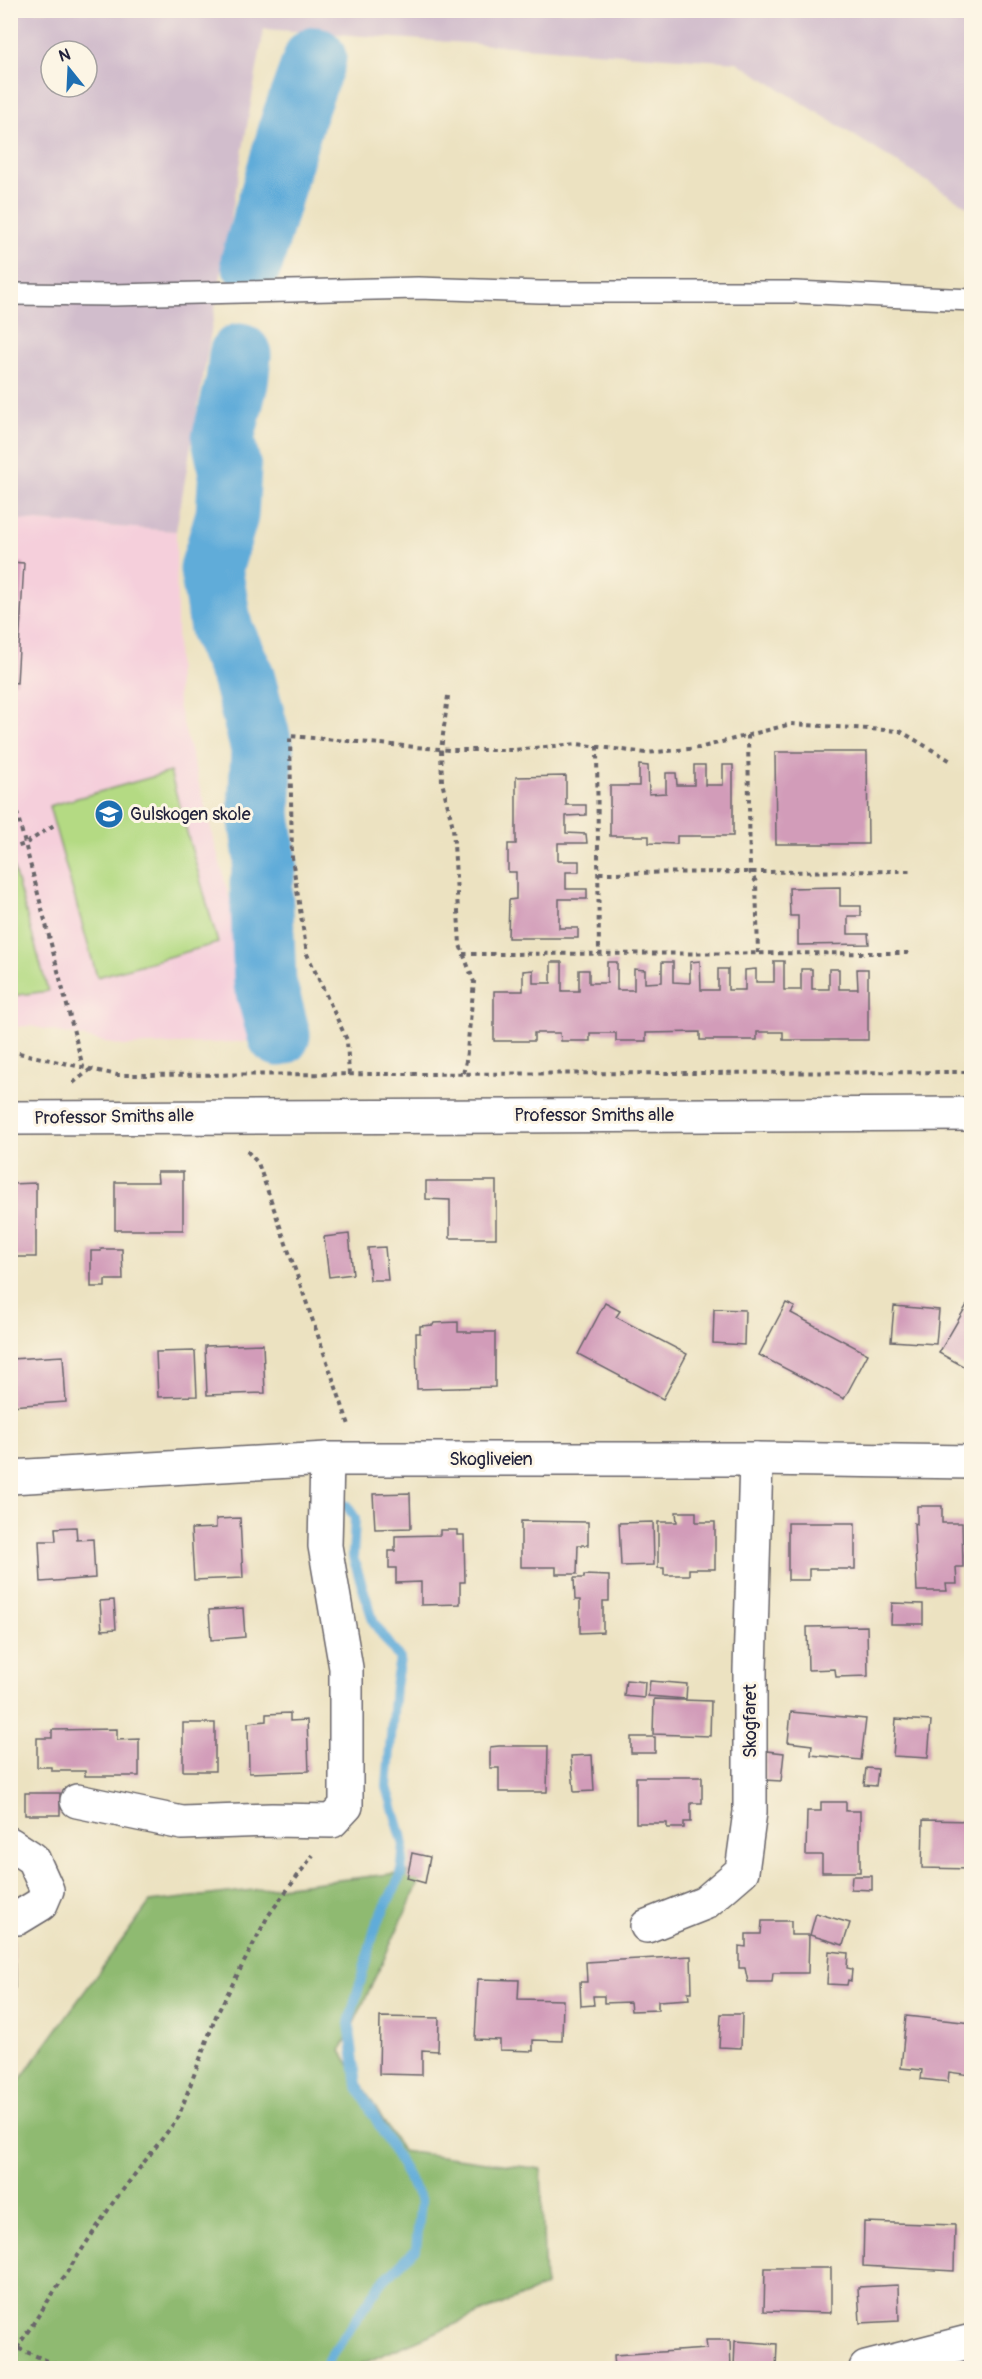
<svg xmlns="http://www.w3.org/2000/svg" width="982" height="2379" font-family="Pangolin,sans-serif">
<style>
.built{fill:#f5cfdb}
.industrial{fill:#d1bdcc;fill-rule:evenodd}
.green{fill:#b4da83;stroke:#6b7e5f;stroke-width:1.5}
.forest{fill:#8fba71;stroke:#586e56;stroke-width:1.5}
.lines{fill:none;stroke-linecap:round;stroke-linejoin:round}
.stream{stroke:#61acd9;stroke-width:10}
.river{stroke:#61acd9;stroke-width:63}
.building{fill:#d29cb9}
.service-casing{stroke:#69656a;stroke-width:24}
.minor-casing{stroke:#69656a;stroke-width:36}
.path{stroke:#69656a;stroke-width:4;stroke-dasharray:4.5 4.5;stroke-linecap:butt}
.service{stroke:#fff;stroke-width:21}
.minor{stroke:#fff;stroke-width:33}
.labels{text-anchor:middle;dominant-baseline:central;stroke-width:6;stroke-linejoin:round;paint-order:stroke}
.poi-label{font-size:18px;fill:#22223b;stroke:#fcf5e5;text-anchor:start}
.street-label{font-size:18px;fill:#22223b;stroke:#fcf5e5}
</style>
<rect width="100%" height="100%" fill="#fcf5e5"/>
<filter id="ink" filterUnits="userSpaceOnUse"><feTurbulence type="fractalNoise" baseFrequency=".0167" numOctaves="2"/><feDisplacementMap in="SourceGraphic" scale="12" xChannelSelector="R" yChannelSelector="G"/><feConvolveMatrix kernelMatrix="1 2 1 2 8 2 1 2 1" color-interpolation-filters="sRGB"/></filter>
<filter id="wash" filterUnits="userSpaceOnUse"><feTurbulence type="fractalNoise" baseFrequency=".008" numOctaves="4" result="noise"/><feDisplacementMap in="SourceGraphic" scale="24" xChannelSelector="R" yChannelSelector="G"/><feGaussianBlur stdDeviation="1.35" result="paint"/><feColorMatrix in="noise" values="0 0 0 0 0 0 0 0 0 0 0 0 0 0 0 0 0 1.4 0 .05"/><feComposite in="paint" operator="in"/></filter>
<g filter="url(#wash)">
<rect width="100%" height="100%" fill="#ece2c1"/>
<polygon class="built" points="10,519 176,531 178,705 236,923 264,1041 123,1046 31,1026 11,1027"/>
<path class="industrial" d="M10,11H971V209L737,62L264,29L176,531L11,519ZM51,51H87V87H51Z"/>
<g class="green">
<polygon points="170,772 218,943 97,977 49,806"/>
<polygon points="11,863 12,863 48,991 11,996"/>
</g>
<polygon class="forest" points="425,1870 341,2051 402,2151 541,2169 545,2286 352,2368 11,2368 11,2092 150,1902"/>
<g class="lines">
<polyline class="stream" points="326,2368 329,2358 381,2283 416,2249 421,2201 357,2085 349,2023 376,1925 401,1875 404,1845 387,1787 395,1686 400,1659 374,1623 353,1557 355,1518 347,1506 341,1504"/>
<g class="river">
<polyline points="252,261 294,116 315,58"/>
<polyline points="240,355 237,382 223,439 230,469 227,515 211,569 221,628 243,676 262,749 259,814 266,864 261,884 265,983 279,1035"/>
</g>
</g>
<g id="blocks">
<g class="building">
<polygon points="10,562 24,563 17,683 10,682"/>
<polygon points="775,752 867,752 868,844 776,844"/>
<polygon points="639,765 648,766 649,794 666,793 666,773 676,773 677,785 694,785 694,765 705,765 705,785 723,785 723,765 733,765 733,836 677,836 677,844 649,843 649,836 610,836 610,786 639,786"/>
<polygon points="566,776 566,805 586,805 586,815 566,816 566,833 586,834 587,843 558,843 558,861 579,861 579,872 566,872 566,889 587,889 587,899 559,899 559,928 578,928 578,938 508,938 509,900 516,899 516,872 508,872 508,844 516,844 516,777"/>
<polygon points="840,887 840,906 861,906 861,916 848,916 848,934 868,934 869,944 798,945 798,916 790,916 789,888"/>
<polygon points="700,961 701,990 718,990 718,969 728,969 728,990 745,990 745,970 756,969 756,982 774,982 774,961 784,961 784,990 801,990 801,969 812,969 812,989 829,989 829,969 839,969 839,989 858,989 857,969 868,969 868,1040 783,1040 783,1032 757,1032 757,1040 700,1040 700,1032 646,1033 646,1041 616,1041 616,1033 590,1033 590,1041 561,1041 560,1033 534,1033 534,1041 494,1041 494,991 523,991 523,971 533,970 533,983 551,983 551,962 562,962 562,991 579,991 579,970 589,970 589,983 607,983 607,962 617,962 617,990 634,990 634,969 645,970 645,983 662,982 662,962 673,962 673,982 690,983 690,962"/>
<polygon points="157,1172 183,1172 183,1230 115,1230 115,1182 158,1182"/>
<polygon points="426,1181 496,1181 496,1238 450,1238 450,1200 426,1199"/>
<polygon points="36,1183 36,1257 10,1257 10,1184"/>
<polygon points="349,1234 353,1274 329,1277 324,1237"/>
<polygon points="385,1247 388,1280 370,1280 368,1248"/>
<polygon points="101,1249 122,1249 123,1280 105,1280 105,1287 91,1287 91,1251 101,1251"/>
<polygon points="605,1303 620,1311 616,1317 687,1354 663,1399 578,1354"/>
<polygon points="786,1303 795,1307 791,1313 868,1354 844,1399 759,1355"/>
<polygon points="968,1303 972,1306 972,1371 939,1353"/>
<polygon points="894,1306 939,1310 936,1344 891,1341"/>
<polygon points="714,1309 745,1310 744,1345 713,1343"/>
<polygon points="458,1322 458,1332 495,1332 495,1387 417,1389 416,1333 420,1333 420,1326 433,1325 434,1323"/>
<polygon points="263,1344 265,1393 207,1395 205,1346"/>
<polygon points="195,1351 197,1396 158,1397 156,1352"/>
<polygon points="63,1356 66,1402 10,1406 10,1359"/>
<polygon points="410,1493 411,1528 375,1529 373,1494"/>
<polygon points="917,1506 942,1506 942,1523 962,1523 963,1567 956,1567 957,1584 946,1584 947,1591 917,1591 914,1523 917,1524"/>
<polygon points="676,1512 696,1512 696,1522 715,1522 715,1569 689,1569 689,1575 664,1575 664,1568 658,1568 658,1522 677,1522"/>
<polygon points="240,1518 243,1578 194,1580 191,1529 216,1528 216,1519"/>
<polygon points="521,1521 588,1522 588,1545 578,1545 577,1574 556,1574 556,1567 521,1567"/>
<polygon points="653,1522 654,1565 621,1566 619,1523"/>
<polygon points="788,1523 855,1523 855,1569 809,1569 809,1580 788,1580"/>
<polygon points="76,1527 77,1540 93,1539 95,1578 41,1582 39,1541 56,1541 55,1528"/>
<polygon points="440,1530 457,1530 457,1535 464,1535 465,1582 460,1582 460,1604 421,1605 421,1582 396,1583 396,1568 389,1568 389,1551 395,1551 395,1536 440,1535"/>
<polygon points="584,1575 609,1576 609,1601 603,1601 603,1632 580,1633 580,1600 575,1600 574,1578 584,1578"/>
<polygon points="114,1600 116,1629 102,1630 100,1601"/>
<polygon points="892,1603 923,1604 923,1624 891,1624"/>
<polygon points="243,1608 245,1637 211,1640 209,1610"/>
<polygon points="867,1626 868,1676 836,1677 835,1669 808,1670 807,1627"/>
<polygon points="626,1680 645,1682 644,1698 624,1696"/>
<polygon points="650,1681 687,1684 686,1699 648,1696"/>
<polygon points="654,1699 711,1701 710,1736 653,1734"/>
<polygon points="791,1712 866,1719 861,1760 811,1755 812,1745 788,1742"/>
<polygon points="290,1713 290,1721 307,1720 309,1771 249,1773 248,1723 266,1721 266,1714"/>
<polygon points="896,1719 931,1721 928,1758 893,1756"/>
<rect x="183" y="1723" width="32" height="48"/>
<polygon points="117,1729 117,1740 139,1739 139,1776 85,1776 85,1771 52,1771 52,1767 37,1767 37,1738 52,1738 52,1730"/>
<rect x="631" y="1737" width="24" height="16"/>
<polygon points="499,1746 548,1746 547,1792 499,1792 499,1768 490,1768 490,1747"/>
<polygon points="767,1751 784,1753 781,1781 764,1780"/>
<polygon points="592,1755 594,1791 574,1792 571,1756"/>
<polygon points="866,1768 878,1769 876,1786 864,1785"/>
<polygon points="636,1777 702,1777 702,1803 691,1803 691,1822 684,1822 684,1828 667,1828 667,1823 636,1823"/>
<rect x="25" y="1793" width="35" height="22"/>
<polygon points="821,1802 846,1802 846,1811 860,1811 860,1872 822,1872 822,1855 806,1855 807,1811 821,1811"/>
<polygon points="923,1820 972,1821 972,1869 922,1868"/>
<polygon points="412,1853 430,1857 425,1883 407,1878"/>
<polygon points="852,1876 872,1876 872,1890 851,1889"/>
<polygon points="816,1913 850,1923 843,1945 810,1935"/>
<polygon points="762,1921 791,1921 791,1935 809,1935 808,1973 773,1973 772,1982 748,1982 745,1968 739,1968 739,1946 746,1947 746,1934 761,1934"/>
<polygon points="10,1938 14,1938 15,1988 10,1988"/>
<polygon points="829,1951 848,1953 847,1968 852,1969 851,1981 848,1980 847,1985 827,1984"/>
<polygon points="691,1956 692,1992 688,1992 689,1999 658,2001 658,2010 631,2011 630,2002 604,2003 604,1996 593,1996 594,2005 581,2006 580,1982 587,1982 586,1962"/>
<polygon points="478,1979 519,1980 518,1999 563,2000 562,2041 533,2040 533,2051 500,2050 500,2040 475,2039"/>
<polygon points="721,2014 742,2014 741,2048 719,2047"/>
<polygon points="906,2016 972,2023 970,2075 949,2072 948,2082 921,2079 922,2070 901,2068"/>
<polygon points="380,2017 439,2018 438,2051 422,2050 422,2075 379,2074"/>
<polygon points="864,2222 955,2225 954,2271 863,2266"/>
<polygon points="765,2268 831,2268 831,2313 764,2311"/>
<polygon points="898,2285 899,2321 860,2323 858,2287"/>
<polygon points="706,2340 730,2340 731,2368 615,2368 614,2355 707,2349"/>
<polygon points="735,2341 777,2344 776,2368 734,2367"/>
</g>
</g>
</g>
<g filter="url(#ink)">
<use href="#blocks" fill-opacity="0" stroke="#69656a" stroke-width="1.5"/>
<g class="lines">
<g class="service-casing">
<polyline id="service" points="10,294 114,295 418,288 540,292 795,292 972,300"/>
</g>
<g class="minor-casing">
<g id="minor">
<polyline points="10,1118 972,1114"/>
<polyline points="10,1477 327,1459 756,1459 972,1462"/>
<polyline points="77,1801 182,1823 272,1820 332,1821 346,1806 346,1668 325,1546 327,1459"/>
<polyline points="10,1844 33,1859 47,1890 41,1904 18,1918"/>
<polyline points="647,1926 705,1903 742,1871 750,1812 750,1670 756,1459"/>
<polyline points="866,2368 972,2341"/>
</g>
</g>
<g class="path">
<polyline points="448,696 441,750 442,782 453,827 460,945 474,982 466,1061 463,1074"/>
<polyline points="748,735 750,872 756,882 758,953"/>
<polyline points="597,746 599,954"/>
<polyline points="10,786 83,1067"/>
<polyline points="10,849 25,844 54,825"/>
<polyline points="599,873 910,871"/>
<polyline points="463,954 911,953"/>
<polyline points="10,1051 117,1075 972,1072"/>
<polyline points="349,1075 347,1040 307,954 292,858 290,736 450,750 513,750 577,744 646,753 699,748 791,724 900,731 951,761"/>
<polyline points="73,1083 91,1069"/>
<polyline points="247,1151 258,1163 349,1425"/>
<polyline points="17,2348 112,2204 178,2118 216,2016 268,1916 313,1855"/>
<polyline points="10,2350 17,2348 65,2368"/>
</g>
<use href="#service" class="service"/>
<use href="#minor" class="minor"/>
</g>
</g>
<defs>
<g id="school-disc" transform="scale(1.5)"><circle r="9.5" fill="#1f6fb2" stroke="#fcf5e5"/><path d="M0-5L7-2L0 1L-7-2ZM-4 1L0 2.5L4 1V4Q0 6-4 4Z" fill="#fff"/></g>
</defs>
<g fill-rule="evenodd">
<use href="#school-disc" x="109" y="814"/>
</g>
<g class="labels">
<g class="poi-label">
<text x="130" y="814">Gulskogen skole</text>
</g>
<g class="street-label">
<text x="594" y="1115">Professor Smiths alle</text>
<text transform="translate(114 1117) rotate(-1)">Professor Smiths alle</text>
<text x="491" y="1459">Skogliveien</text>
<text transform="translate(750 1721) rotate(-90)">Skogfaret</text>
</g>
</g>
<rect width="982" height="2379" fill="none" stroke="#fcf5e5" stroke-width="36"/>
<g transform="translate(69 69) rotate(342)"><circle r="28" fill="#fcf5e5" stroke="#a5a1a1" stroke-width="1.5"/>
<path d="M0-4.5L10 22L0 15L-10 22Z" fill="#1f6fb2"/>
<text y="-9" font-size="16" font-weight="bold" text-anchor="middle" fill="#22223b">N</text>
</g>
</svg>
